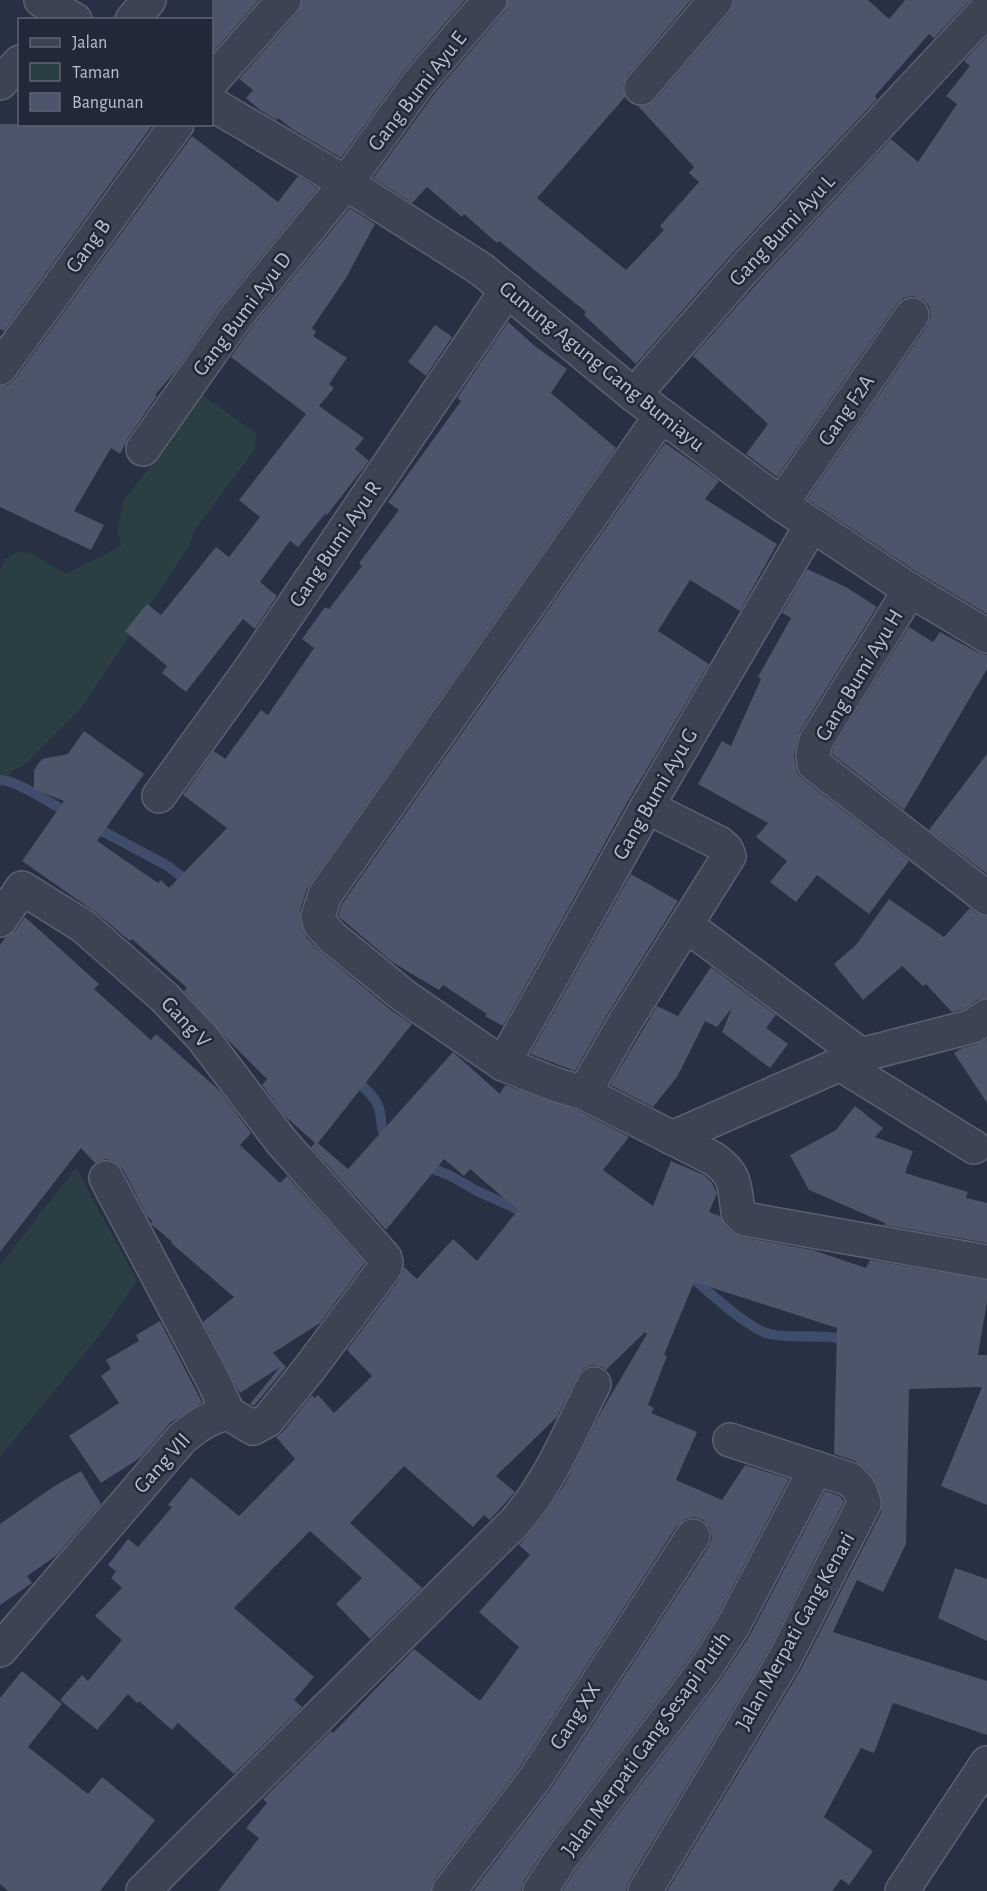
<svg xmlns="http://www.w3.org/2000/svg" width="987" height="1891" font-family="'Alegreya Sans',sans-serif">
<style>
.green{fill:#2a3e44}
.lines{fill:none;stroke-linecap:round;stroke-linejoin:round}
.stream{stroke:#3f4d6b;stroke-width:10}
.building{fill:#4c5569}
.street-casing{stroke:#5b6170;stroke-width:36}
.street{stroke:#3c4352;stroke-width:33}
.labels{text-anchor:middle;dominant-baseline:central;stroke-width:5;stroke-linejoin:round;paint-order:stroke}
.street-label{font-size:22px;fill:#babfcc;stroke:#212838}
</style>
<rect width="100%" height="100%" fill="#283143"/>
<g class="green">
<polygon points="199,393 256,433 255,449 194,531 188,547 171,574 81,708 26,764 12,771 0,787 0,569 5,559 19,551 34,555 66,574 121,546 118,531 123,501 152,464 176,424"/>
<polygon points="76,1168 137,1281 96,1340 0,1457 0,1265"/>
</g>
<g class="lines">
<g class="stream">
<path d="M0,780C17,780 55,806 72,815"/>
<polyline points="91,825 168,866 191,884"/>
<path d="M354,1078C363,1087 375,1096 379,1108C382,1119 380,1132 389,1141"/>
<polyline points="423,1165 449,1175 477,1191 528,1214"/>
<path d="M690,1276C708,1291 749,1330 770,1334C796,1340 823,1332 849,1341"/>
</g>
</g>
<g class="building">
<polygon points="212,0 259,0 212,53"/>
<polygon points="302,0 465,0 404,71 341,158 292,129 278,118 276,120 260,110 246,98 253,90 239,79 298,12"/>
<polygon points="508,0 691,0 627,76 623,85 625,97 537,198 626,270 664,230 660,226 699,182 689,173 694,167 638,106 648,105 655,100 730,12 734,0 868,0 889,19 905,0 970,0 934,38 929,34 875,96 877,99 731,255 636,364 584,315 586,312 499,241 497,243 464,214 462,217 427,187 412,203 373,178 434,94 504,12"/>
<polygon points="987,36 987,614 920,574 807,499 927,326 931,316 929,306 923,300 913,296 903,298 897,304 777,477 746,454 768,424 693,356 759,281 891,139 918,162 957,104 946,96 970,66 964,61"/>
<polygon points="0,124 153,124 4,331 0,329"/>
<polygon points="192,136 278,202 298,176 318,188 221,306 177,369 155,395 157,396 128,438 120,454 111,448 74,511 104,525 91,550 0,507 0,386 8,385 15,379"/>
<polygon points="350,208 375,224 346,278 312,328 316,332 313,336 347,358 329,384 334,388 319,406 364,438 355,449 369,461 327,515 325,514 298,547 290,541 260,582 277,596 255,629 243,619 186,692 162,673 167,666 125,631 147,604 161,615 216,547 229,557 260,517 239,500 306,414 231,357 251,328"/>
<polygon points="508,322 536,347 567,369 551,393 616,448 307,889 300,910 300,920 306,937 321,952 392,1011 412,1024 318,1143 348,1169 453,1052 500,1094 505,1085 577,1110 629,1137 603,1170 653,1206 671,1161 704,1175 712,1183 717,1193 709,1212 720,1216 725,1225 732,1232 741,1237 813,1250 866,1268 870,1260 987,1280 987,1302 978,1355 987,1355 987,1505 941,1486 982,1387 909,1389 906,1544 883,1592 857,1580 833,1632 987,1681 987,1735 893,1703 874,1753 861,1748 824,1817 873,1851 849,1885 841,1879 832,1891 667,1891 801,1669 881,1513 882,1501 877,1484 868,1471 855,1461 834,1454 837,1328 694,1282 664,1355 667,1356 648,1405 654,1408 651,1413 697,1432 676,1480 722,1500 745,1465 789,1479 717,1617 690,1658 545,1849 524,1881 521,1891 473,1891 550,1790 709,1546 712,1538 710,1528 703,1520 695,1517 685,1519 677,1526 519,1769 434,1880 431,1891 218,1891 259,1838 246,1828 267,1803 263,1799 331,1731 333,1733 414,1649 480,1701 519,1647 479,1612 530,1555 519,1545 542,1518 565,1484 601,1412 647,1334 645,1332 606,1370 602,1367 592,1365 583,1369 578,1375 557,1417 496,1476 515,1492 490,1520 484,1515 473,1527 404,1466 350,1523 422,1588 370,1639 336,1604 362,1578 310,1531 234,1608 314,1677 294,1700 302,1707 234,1774 178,1723 172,1730 139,1701 137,1703 128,1694 97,1730 60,1700 82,1675 88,1681 122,1640 95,1616 122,1588 111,1578 116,1571 108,1565 128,1539 138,1547 172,1507 168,1505 191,1477 239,1516 295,1459 276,1437 283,1432 312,1395 315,1398 318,1395 334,1413 372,1376 347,1350 399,1280 404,1267 417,1279 453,1239 477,1261 518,1210 470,1169 464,1176 444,1159 386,1230 311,1147 315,1143 285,1116 262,1085 267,1079 228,1040 184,991 187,988 132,939 130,941 95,912 22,861 64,801 34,789 34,770 42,759 68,754 84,731 144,774 97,841 158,883 161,880 169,888 227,828 183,795 214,751 225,759 261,710 268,715 314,648 302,639 325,607 329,609 362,566 359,563 399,510 388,502 461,401 457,398"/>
<polygon points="435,325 452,337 426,376 408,362"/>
<polygon points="665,443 719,481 705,499 777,544 740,611 690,580 658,631 709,664 627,803 503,1026 485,1016 487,1014 443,985 439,990 392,962 338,916 342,904"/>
<polygon points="807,569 846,587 877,607 800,731 794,754 797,773 803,779 909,861 869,914 817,875 796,902 770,882 787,861 756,837 768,823 698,784 722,741 731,746 761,679 758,677 791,618 782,613"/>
<polygon points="909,627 933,642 940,632 977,652 987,655 987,669 904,810 832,754 833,748"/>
<polygon points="987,754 987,874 929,830"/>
<polygon points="631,874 678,901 609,1012 575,1071 530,1054"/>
<polygon points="889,899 944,937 970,908 976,913 987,916 987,998 977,1000 965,1009 952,1012 926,984 923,986 902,966 863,1000 834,964 856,945"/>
<polygon points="25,917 99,984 94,989 151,1040 156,1034 220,1091 251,1133 240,1145 280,1183 287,1176 365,1263 320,1323 273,1353 286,1367 254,1406 250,1404 280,1367 240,1393 203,1322 234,1297 171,1243 172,1242 151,1224 152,1221 147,1216 123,1169 115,1162 106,1159 95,1163 81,1148 0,1252 0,945 5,938 15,931"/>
<polygon points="711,967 776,1015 766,1028 788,1044 770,1068 722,1032 732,1008 717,1027 705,1021 677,1077 653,1107 610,1085 657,1006 678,1016"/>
<polygon points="987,1039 987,1103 954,1053 962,1048 978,1044"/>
<polygon points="855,1106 883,1128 875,1137 913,1151 905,1173 968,1192 966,1198 987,1203 987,1243 884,1225 885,1223 809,1190 790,1155 836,1130"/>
<polygon points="160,1321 202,1402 170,1423 140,1458 101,1483 69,1436 119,1403 101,1376 111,1369 106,1360 139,1341 136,1335"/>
<polygon points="81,1471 101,1504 56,1556 27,1576 32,1583 0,1605 0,1524 53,1487"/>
<polygon points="825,1491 840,1496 844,1502 768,1651 629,1881 626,1891 562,1891 575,1871 721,1679 750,1635"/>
<polygon points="955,1568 987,1579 987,1641 938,1618"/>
<polygon points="22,1671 62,1704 28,1747 88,1794 102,1777 155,1820 100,1891 8,1891 0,1884 0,1698"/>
</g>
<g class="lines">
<g class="street-casing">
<g id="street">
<polyline points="41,0 75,20"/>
<polyline points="132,20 149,0"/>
<polyline points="212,81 284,0"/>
<polyline points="0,83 20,62"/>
<polyline points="641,88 716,0"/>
<polyline points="212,104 346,183 481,269 634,395 781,504 910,590 987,636"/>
<polyline points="0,368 177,124"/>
<polyline points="634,395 745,268 987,9"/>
<path d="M661,416L325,895L318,916L320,924L333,938L404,996L503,1064L557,1085L584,1093L714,1159C737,1176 734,1185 738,1212L745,1219L987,1262"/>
<polyline points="143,449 236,317 346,183 419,82 490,0"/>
<polyline points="781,504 912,315"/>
<polyline points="910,590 816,741 813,753 814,764 987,898"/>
<polyline points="159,796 254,664 507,290"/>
<path d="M0,920L22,888L83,926L164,997L202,1037L281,1141L385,1258L386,1263L384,1269L309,1369L268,1420L253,1428L228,1413C209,1417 197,1426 182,1438L0,1650"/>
<polyline points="686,925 861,1055"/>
<polyline points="503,1064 647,807 811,526"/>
<polyline points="840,1064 974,1147"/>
<polyline points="584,1093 625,1022 729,856 726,849 719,843 647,807"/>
<polyline points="672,1138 861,1055 973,1026 987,1016"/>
<polyline points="106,1178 214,1382 228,1413"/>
<path d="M143,1891L514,1523C550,1483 570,1431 594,1384"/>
<polyline points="449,1891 534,1780 693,1536"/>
<polyline points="540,1891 560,1860 705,1669 733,1626 816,1468"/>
<path d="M645,1891L784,1660L864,1504C862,1492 858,1486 849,1479L730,1440"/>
<polyline points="902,1891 987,1763"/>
</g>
</g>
<use href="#street" class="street"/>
</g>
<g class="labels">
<g class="street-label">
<text transform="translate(417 91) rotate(-52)">Gang Bumi Ayu E</text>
<text transform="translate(782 230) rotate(-47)">Gang Bumi Ayu L</text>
<text transform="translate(88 246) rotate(-54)">Gang B</text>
<text transform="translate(242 314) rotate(-53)">Gang Bumi Ayu D</text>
<text transform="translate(602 366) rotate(39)">Gunung Agung Gang Bumiayu</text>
<text transform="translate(846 410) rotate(-55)">Gang F2A</text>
<text transform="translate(335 544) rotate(-56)">Gang Bumi Ayu R</text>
<text transform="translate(859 675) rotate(-59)">Gang Bumi Ayu H</text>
<text transform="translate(655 794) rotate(-60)">Gang Bumi Ayu G</text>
<text transform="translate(186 1022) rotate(47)">Gang V</text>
<text transform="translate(162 1463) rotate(-48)">Gang VII</text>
<text transform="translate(795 1631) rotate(-61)">Jalan Merpati Gang Kenari</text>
<text transform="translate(575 1716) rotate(-57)">Gang XX</text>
<text transform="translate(646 1744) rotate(-54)">Jalan Merpati Gang Sesapi Putih</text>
</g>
</g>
<rect x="18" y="18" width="195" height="108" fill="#212838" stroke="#5e6473" stroke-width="1.5"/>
<rect x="30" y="38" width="30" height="9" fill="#3c4352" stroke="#5e6473" stroke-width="1.5"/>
<text x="72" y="48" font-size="18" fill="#babfcc">Jalan</text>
<rect x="30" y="63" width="30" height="18" fill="#2a3e44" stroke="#5e6473" stroke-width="1.5"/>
<text x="72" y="78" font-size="18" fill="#babfcc">Taman</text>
<rect x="30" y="93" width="30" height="18" fill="#4c5569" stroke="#5e6473" stroke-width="1.5"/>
<text x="72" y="108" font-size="18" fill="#babfcc">Bangunan</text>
</svg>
